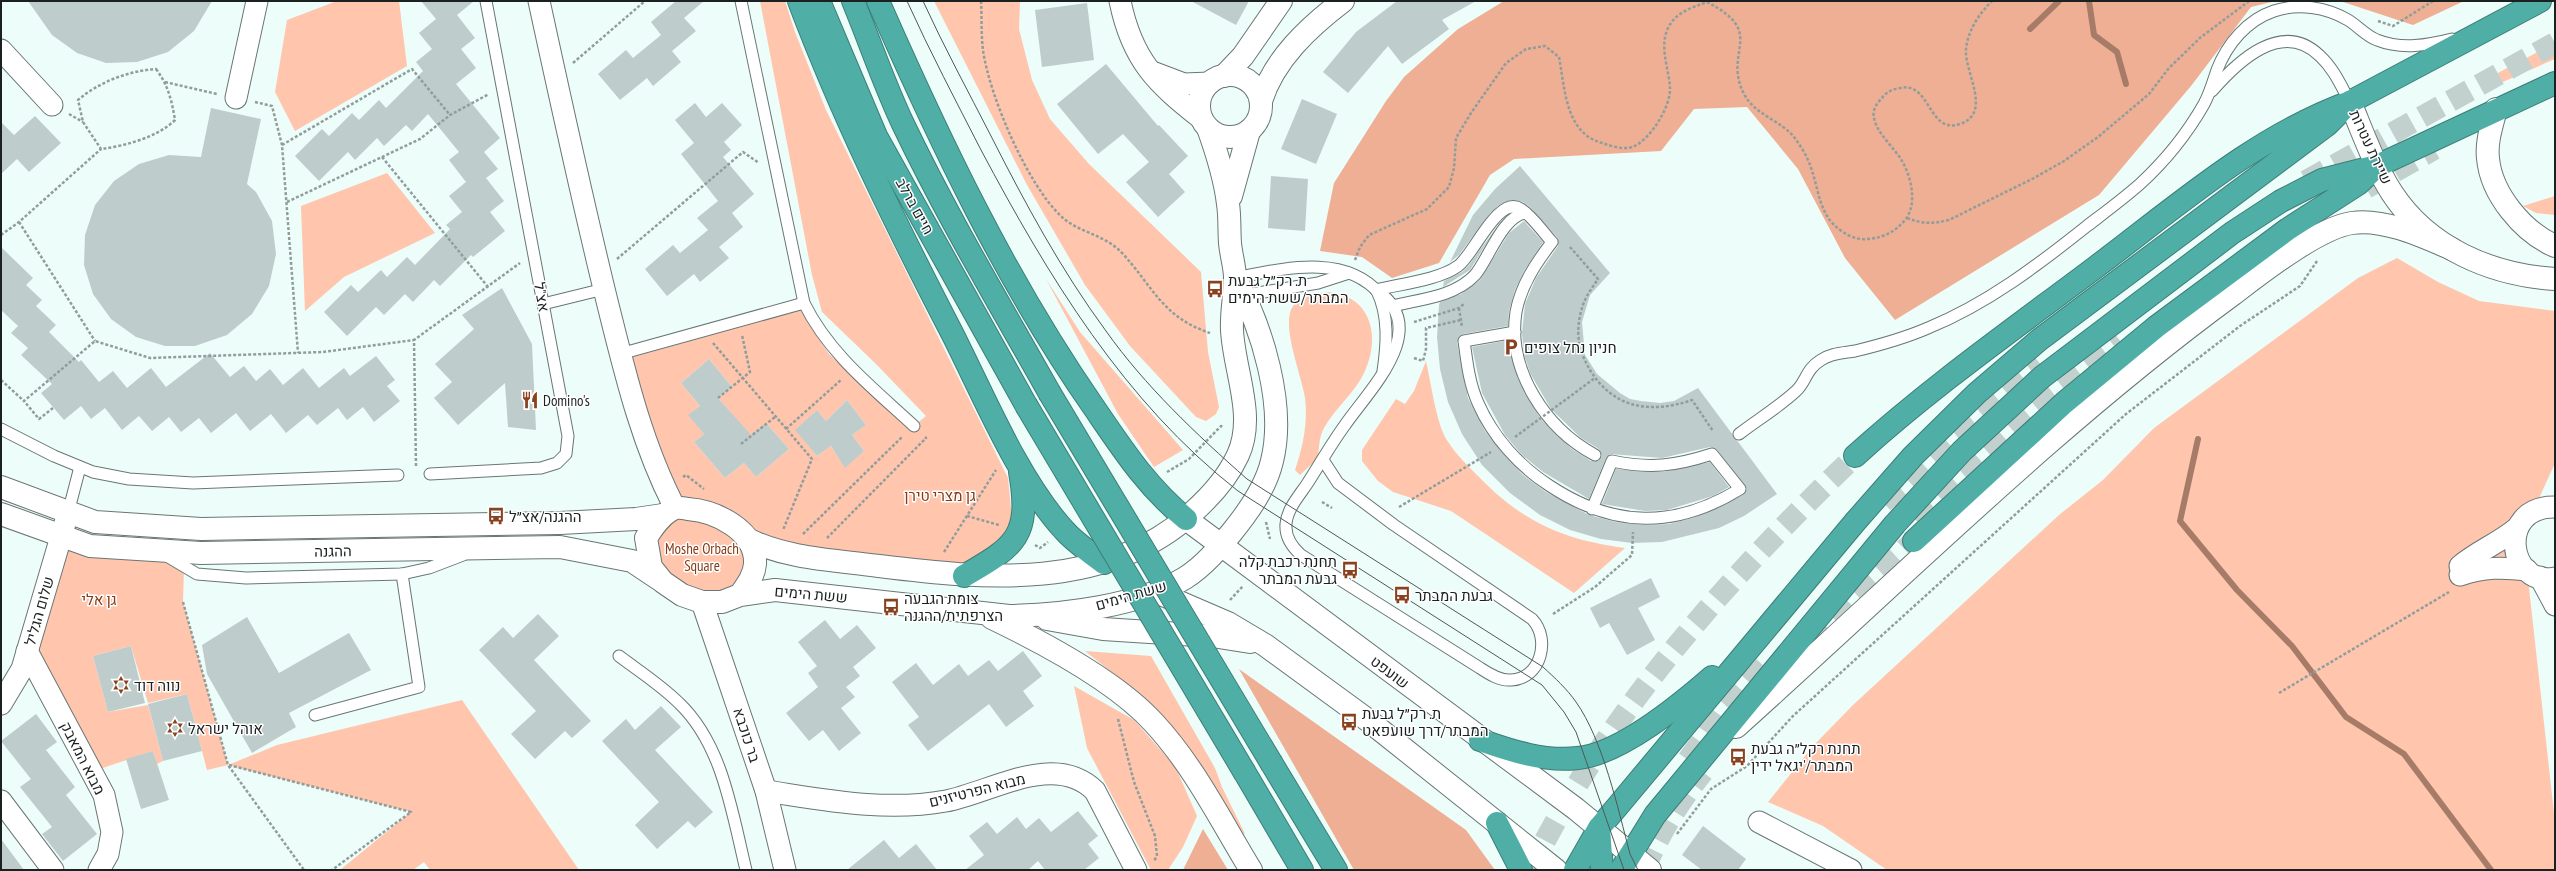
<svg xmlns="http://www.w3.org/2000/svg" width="2556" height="871" font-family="'PT Sans Narrow',Heebo,sans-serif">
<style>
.green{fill:#ffc5ad;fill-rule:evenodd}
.forest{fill:#eeaf94}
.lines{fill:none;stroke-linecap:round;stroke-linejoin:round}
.stream{stroke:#a67c69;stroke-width:6}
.building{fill:#becdcb}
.highway-tunnel{stroke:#c3d1ce;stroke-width:22;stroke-dasharray:22 11;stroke-linecap:butt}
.lane-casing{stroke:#697675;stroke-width:13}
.street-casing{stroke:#697675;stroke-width:23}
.secondary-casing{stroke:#697675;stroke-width:24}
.highway-casing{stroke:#3d7d77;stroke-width:24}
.path{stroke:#919d9b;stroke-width:2.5;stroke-dasharray:3 2;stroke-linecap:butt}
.lane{stroke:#fff;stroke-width:11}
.street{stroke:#fff;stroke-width:21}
.secondary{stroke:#fff;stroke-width:22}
.highway{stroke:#4fafa6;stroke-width:22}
.tram{stroke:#505857;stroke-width:1}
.highway-bridge-casing{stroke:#3d7d77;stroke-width:24;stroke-linecap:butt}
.path-bridge{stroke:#919d9b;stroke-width:2.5;stroke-dasharray:3 2;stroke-linecap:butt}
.highway-bridge{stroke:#4fafa6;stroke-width:22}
.labels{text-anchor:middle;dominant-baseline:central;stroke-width:3;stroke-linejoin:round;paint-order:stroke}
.street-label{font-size:15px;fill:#1b2020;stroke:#fff}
.poi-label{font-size:15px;fill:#1b2020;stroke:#fff;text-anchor:start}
.park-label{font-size:15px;fill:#853b15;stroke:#fff}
</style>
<rect width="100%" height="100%" fill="#edfdfa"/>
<g class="green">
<polygon points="337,1 399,1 407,66 295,131 275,92 287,20"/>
<path d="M760,1H785L795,32L826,110L1008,478L1012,518L1009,528L995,546L961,566L818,548L766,539L732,511L707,500L677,498L661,461L630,358L803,308L811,327L829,354L910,429L926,416L876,364L822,312L812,275ZM709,359L732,387L718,398L732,414L741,444L766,423L789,449L756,477L744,463L725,478L694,442L704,434L689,415L700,406L681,383ZM847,400L866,425L852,435L864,451L845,467L831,446L817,456L796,430L817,410L826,421Z"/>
<polygon points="934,1 1020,1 1019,29 1032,80 1050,119 1089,164 1201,272 1208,352 1219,407 1216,414 1206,421 1196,417 1130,346 1085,285 1027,185"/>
<polygon points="2555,43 2555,59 2496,85 2492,76"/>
<polygon points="387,173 435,233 344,277 305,311 301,206"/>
<polygon points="2555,196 2555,215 2536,213 2523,206"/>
<polygon points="2397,258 2438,282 2479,301 2555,311 2555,463 2523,534 2555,822 2555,870 1887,870 1823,826 1768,802 1814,745 1853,705 2059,515 2103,480 2154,428 2358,278"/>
<polygon points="1046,279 1080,332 1183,450 1154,467 1118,414"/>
<path d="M1327,292C1371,295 1381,336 1365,371C1355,393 1335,408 1324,428C1319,437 1319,448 1318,458L1300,475L1295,470C1303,447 1308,423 1305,398C1302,376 1280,324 1293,306C1300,296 1316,294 1327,292Z"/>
<path d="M1426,361C1431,383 1435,415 1444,435C1451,449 1466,464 1477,475C1521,521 1562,540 1625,548L1574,593L1451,511L1393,492L1378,481L1362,461V450L1396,399L1405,404L1414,391Z"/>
<polygon points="663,515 726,520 755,564 722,602 663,582 654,526"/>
<polygon points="59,537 158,551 184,566 183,602 228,765 277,745 462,700 579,870 430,870 424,862 413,870 340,870 411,812 228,765 207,770 187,694 148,703 131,646 93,656 108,712 148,705 163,761 157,764 153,751 91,772 27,651"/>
<polygon points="1085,651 1151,656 1215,768 1222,787 1245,834 1238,834 1133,689"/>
<polygon points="1074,686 1134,720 1175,766 1197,816 1183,847 1168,870 1151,870 1087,748"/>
</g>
<g class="forest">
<polygon points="1504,1 2276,1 2251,7 2191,86 2099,195 1895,320 1845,258 1798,169 1747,107 1694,109 1661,151 1514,159 1490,175 1439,263 1392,278 1362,257 1320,251 1334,183 1386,101 1404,77 1458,29"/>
<polygon points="2340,1 2464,1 2413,25"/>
<polygon points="1239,669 1466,830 1495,870 1354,870"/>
<polygon points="1203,829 1228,870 1183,870"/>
</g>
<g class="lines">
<g class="stream">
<polyline points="2089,1 2094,35 2117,52 2126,84"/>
<polyline points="2030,29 2059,1"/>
<polyline points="2198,439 2180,521 2237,590 2292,646 2346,717 2404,754 2491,870"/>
</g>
</g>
<g class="building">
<polygon points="28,1 212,1 194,31 168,52 137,62 106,63 77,53 52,35"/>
<polygon points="421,1 474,1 457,15 475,38 461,49 476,68 456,84 500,138 484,152 498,169 486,178 504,201 490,212 505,231 473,257 471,255 440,286 434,280 413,302 405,294 384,315 376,307 347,336 324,312 351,285 358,292 381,270 387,277 407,257 415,265 450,229 446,225 462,212 449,196 466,182 449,160 459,152 428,114 412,131 406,125 384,146 377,138 355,160 348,152 319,181 295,156 322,129 329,136 352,113 359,120 379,100 386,108 423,71 416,62 432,49 419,33 436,19"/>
<polygon points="676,1 704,1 684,18 696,31 672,51 681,62 653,86 647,78 620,100 598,74 626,50 633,58 661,35 651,22"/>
<polygon points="1191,1 1249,1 1236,25"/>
<polygon points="1397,1 1476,1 1442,20 1449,29 1402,64 1388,46 1348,93 1323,72 1356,32"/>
<polygon points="1087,3 1094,60 1042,67 1035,10"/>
<polygon points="1106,64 1158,126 1159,125 1188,156 1169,174 1185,192 1158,217 1126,182 1149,162 1123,134 1098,154 1057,104"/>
<polygon points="1302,99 1337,114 1316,164 1281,149"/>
<polygon points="695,103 706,117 722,103 742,125 724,142 731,150 723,157 754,194 732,213 743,227 719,247 729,258 700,282 694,274 667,296 645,269 673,245 680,253 708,230 697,218 718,201 681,154 694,143 675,120"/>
<polygon points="211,108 261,119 247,184 256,192 272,221 276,254 269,286 252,314 227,335 195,346 165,346 136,337 111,319 93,294 84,265 85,235 95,205 114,181 139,164 169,155 201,157"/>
<polygon points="35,116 61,143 29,172 17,159 1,174 1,122 14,135"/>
<polygon points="1520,166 1610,273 1590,295 1582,322 1585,355 1597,374 1620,393 1630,399 1641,401 1660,403 1674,401 1698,388 1777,494 1744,516 1719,528 1662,542 1632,543 1601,539 1570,530 1540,515 1510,493 1482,465 1462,434 1448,402 1440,369 1437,337 1439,305 1440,302 1461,294 1480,280 1509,233 1524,221 1543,242 1524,271 1515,290 1509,311 1508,326 1463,334 1457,342 1468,398 1485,431 1503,454 1523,475 1546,492 1589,515 1620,523 1645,525 1669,524 1693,518 1743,495 1747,489 1717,450 1710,447 1662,458 1610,454 1606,458 1589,499 1543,472 1522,455 1505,435 1482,393 1472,347 1509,340 1518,379 1540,418 1572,449 1591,461 1598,461 1602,456 1599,449 1581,438 1551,409 1530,373 1524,354 1522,333 1525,304 1536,278 1558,246 1557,237 1530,207 1523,202 1510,200 1499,205 1490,213 1459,255 1450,262 1473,215 1495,189"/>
<polygon points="1271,176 1308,179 1305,231 1268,228"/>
<polygon points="1496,228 1470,270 1443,287 1444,281 1462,272 1469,265"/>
<polygon points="1,247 33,278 26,285 42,300 36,306 56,325 49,332 79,362 81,360 99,382 113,371 127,388 151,368 166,387 210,353 230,377 244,366 256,381 270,369 283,385 303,368 319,388 344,368 350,376 376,356 395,380 387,386 400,401 374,422 363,407 347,420 338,408 317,425 308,415 286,433 271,414 250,431 236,413 211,433 199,418 181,432 169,417 152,431 139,416 122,430 105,408 91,419 81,406 64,420 41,393 52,384 21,355 28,348 11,333 18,326 1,310"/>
<polygon points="502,288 532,344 536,430 508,427 505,383 458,425 434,398 452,382 435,364 474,329 462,315"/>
<polygon points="709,359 732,387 718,398 751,435 766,423 789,449 756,477 744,463 725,478 694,442 704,434 688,415 700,406 681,383"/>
<polygon points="847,400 866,425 852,435 864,451 845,468 831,446 817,456 795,430 817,410 826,421"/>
<polygon points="1710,462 1729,487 1713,496 1667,510 1645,511 1602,504 1616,469 1663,472"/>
<polygon points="1651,578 1660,597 1638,608 1655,640 1627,655 1609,623 1600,628 1590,608"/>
<polygon points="538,614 559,636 534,660 591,721 572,738 565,731 535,759 511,734 536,711 479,650 503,627 513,638"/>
<polygon points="247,617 279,673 349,633 371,670 289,713 296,727 252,753 207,674 202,645"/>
<polygon points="825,620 840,639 857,625 876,648 853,667 860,676 846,687 855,697 841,708 861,733 839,751 823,730 809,741 786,713 818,687 808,673 817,666 798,642"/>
<polygon points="131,646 145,703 108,712 93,656"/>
<polygon points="1023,651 1042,676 1023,691 1034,706 1006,727 989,704 928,751 908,725 919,717 892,682 916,663 933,685 959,664 968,676 989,660 998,671"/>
<polygon points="187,694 202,751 163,761 148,704"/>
<polygon points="661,706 681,727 655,750 713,812 695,828 688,821 657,849 635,825 659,802 602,741 626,719 635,730"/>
<polygon points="36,714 57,742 46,750 75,787 66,795 97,834 63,861 42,834 52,827 20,787 31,779 1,741"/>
<polygon points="153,751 169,800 141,809 126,759"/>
<polygon points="1078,811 1098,836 1088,844 1099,858 1084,870 1045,870 1038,861 1028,870 965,870 984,855 969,836 987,822 997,834 1017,817 1026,829 1039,818 1051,832"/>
<polygon points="1703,826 1746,859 1738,870 1702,870 1682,855"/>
<polygon points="1,839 24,870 1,870"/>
<polygon points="884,840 899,858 916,844 937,870 847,870"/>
</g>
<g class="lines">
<g class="highway-tunnel">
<polyline points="2306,181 2555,43"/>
<polyline points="2366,188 2434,149"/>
<polyline points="1883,502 1955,437 2042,366"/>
<polyline points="1913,517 2041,405 2121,342"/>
<polyline points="1789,667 1855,596 1914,541"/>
<polyline points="1688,760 1723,712 1766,665"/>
<path d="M1530,870C1608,711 1728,578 1855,456"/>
<path d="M1644,870C1659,834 1679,802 1703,772"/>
</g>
<g class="lane-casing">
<g id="lane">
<path d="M741,1L804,303C829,354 873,388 914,426"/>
<path d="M2212,91C2238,61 2282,19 2320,56C2334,69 2341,86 2350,102"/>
<path d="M1235,278C1282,269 1345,252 1381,295"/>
<path d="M1376,290C1400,284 1439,280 1458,266C1474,255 1498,194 1521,209C1533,217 1542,231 1552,242C1536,263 1521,285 1516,312C1507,370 1545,428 1595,455"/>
<path d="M1377,291C1389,316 1387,344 1383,371"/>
<polyline points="1240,296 1318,283 1349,273"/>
<polyline points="543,304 604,289"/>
<path d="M1392,306C1421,299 1454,297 1475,275C1489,258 1503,215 1526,213"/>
<path d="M1515,332L1464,341C1467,362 1469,383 1478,403C1493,437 1519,466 1550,486C1614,528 1675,529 1740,489L1712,454C1675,466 1650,469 1612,461L1592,509"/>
<polyline points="620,354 804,303"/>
<polyline points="1,429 54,456 93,472 129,479 193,483 398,475"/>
<path d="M1739,434C1757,420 1779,407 1796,391C1806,382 1806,369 1821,360C1831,353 1843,353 1855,351C1880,345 1905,338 1928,328C1987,304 2038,265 2087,226C2104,213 2123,199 2140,184C2165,161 2187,134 2204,104C2210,93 2213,82 2217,70C2227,44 2247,20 2274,11C2298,3 2326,7 2348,20C2358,26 2366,36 2377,40C2402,50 2428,45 2452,39"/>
<path d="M1323,460L1338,483L1394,525L1532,619C1551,639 1541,679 1511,680C1500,681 1489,674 1480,668L1301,555C1292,547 1285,536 1286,524C1287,509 1299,496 1307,484C1320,464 1331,444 1345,425C1370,389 1433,328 1376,290"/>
<polyline points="430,474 541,468 557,463 566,454 568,436 486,1"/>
<polyline points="68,513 80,467"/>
<polyline points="165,555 197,574 246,578 402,574 429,568 463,555"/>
<path d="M619,656C639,671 661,685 679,703C723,745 732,813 746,870"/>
<polyline points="315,715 419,687 402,574"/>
</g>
</g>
<g class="street-casing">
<g id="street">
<path d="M539,1C561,102 583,204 608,305C625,373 642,445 675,508"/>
<path d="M1120,1C1132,60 1156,83 1202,119"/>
<polyline points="1,50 52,105"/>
<polyline points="1155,73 1184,84 1210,83"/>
<polyline points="236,98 257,1"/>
<path d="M2555,507C2496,506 2508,588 2555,578"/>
<path d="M2460,566C2478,551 2499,543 2517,528"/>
<path d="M2460,575C2484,567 2502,567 2527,570"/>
<polyline points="2540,577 2555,605"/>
<polyline points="702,602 766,791 785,870"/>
<polyline points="27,651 104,795 112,832 108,854 99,870"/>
<polyline points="1,704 22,669 68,513"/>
<path d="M766,791C826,800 885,812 946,801C992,792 1055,751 1095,791L1136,870"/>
<polyline points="1,801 53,870"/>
<polyline points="1759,822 1851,870"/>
</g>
</g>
<g class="secondary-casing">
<g id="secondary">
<circle cx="1230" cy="106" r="31"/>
<polyline points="1224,76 1243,56 1281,1"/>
<path d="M1261,101C1274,59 1309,27 1343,1"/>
<path d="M2350,102C2363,133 2374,165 2392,193C2428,248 2491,275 2555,279"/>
<path d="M2496,109C2492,125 2486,142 2488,158C2491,194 2523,232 2555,246"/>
<polyline points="1231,196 1249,131"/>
<polyline points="1,487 95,522 201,529 560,523 636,519 663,515"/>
<polyline points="1,514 90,546 201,553 560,547 632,561 659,579"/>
<polyline points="1186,519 1576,809 1650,870"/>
<path d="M747,539C788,559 835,560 879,566C984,579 1107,591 1192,513C1210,497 1228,477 1238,455C1256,416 1234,371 1232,330C1231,313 1235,296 1235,278C1235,267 1231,255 1230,243C1229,230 1230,217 1228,204C1225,178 1217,153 1208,128"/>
<path d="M740,595C747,585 754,576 755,564C757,531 716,511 688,509C683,508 677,507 673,509C661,515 653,527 646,538L651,567L663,582L682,595L702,602H722L740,595L775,590L1009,616C1063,615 1139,606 1185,578C1204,566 1218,549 1232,532C1249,511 1266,487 1272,461C1286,405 1262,327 1235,278"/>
<polyline points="1163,595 1228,623 1265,645 1369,721 1556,870"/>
<path d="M992,618C1044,643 1116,681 1154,723C1194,766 1221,821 1251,870"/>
<polyline points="1047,619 1103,629 1212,636 1250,642"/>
<path d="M1736,727C1899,581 2056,424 2232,295C2261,273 2318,228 2352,223C2384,218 2424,237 2452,249"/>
</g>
</g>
<g class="highway-casing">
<g id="highway">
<path d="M799,1C842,115 896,225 952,333C983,394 1018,480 1064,530C1075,543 1090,552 1104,563"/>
<polyline points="819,1 876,136 1026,405"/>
<path d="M853,1C870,42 884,84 903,124C947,216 999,303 1049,392"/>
<path d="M878,1C940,142 1007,283 1095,409C1123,450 1147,487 1186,519"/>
<path d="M1855,456C1931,387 2015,328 2096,267C2176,207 2256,136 2350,102L2540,1"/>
<polyline points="1914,541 2064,403 2156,327 2288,229 2358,184 2374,169"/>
<path d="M964,576C1016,546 1031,536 1020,472"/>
<path d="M1480,740C1511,751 1544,762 1578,758C1620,754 1681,704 1712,677"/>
<polyline points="1272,764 1336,870"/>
<polyline points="1245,773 1302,870"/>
<polyline points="1497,823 1521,870"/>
<polyline points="1599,828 1602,870"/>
<polyline points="1575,870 1599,828 1617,807 1855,522 1913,456 1977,393 2039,340 2327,125 2350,102"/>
<polyline points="1621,870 1655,815 1895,524 1962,451 2042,377 2232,233 2281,201 2322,180 2377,166 2555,83"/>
</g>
</g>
<g class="path">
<path d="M981,1C982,17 981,34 983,50C989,95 1028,187 1063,218C1079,232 1104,235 1120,251C1152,284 1161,317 1210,333"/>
<polyline points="2378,21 2393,26 2433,1"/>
<polyline points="573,63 645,1"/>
<path d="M156,69C168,85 172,101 175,120C158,137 125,146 101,149L83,122L78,100C99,82 128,71 156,69Z"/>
<polyline points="165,82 217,94"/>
<polyline points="255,102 272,106 282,145 298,353"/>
<polyline points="69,114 83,122"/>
<polyline points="282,145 412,69 450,115"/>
<polyline points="382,157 488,287"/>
<polyline points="287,202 420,139 450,115 489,94"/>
<path d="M1907,218C1922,224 1933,224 1949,220L2034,178L2064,161L2098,137L2149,94L2169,68L2201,37L2249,1"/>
<polyline points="19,222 95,341"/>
<polyline points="1,235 19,222 101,149"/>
<path d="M1570,247L1598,279C1592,288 1585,297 1582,308C1575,331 1578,350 1590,370C1614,409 1651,414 1692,400L1713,431"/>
<polyline points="617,259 743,152 759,163"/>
<path d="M1355,260L1360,247L1369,235L1427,209L1449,187L1454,168L1456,138L1471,113L1506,63L1526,49L1545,46L1559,57C1565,88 1565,133 1602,143C1611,146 1623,150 1632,147C1650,141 1671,106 1670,88C1669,69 1659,47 1668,28C1676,12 1691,8 1707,2C1768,33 1722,51 1744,94C1755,115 1780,120 1794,137C1800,145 1807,156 1810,165C1820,191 1818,216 1843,232C1850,237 1859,240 1867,239C1883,238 1895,232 1905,220C1918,204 1911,176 1902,161C1894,147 1877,134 1874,118C1872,110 1877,103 1882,98C1886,92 1893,89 1900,88C1931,81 1928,135 1960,124C1993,113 1964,72 1966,49C1968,30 1979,14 1992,1"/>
<polyline points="1459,308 1462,327"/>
<polyline points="1414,322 1459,308 1465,303"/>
<polyline points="713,343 812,459 783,530"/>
<polyline points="1414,358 1423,361 1426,349 1426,328 1461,320"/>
<polyline points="1,380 24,401"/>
<polyline points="718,398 750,372 742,335"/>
<polyline points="53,408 39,419 24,401 95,341 150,358 323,352 414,340"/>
<polyline points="786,429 841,380"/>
<polyline points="741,444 775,417"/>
<polyline points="416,466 414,340 520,263"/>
<polyline points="1167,472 1189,459 1221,426 1224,428"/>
<polyline points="683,477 686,475 704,489"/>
<polyline points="1322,502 1332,508"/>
<polyline points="1399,507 1491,452"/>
<polyline points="967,516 999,525"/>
<polyline points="1266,522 1270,539"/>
<polyline points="803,534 902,437"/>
<polyline points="827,538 926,438 925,437"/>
<polyline points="1035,545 1040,548 1048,542"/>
<polyline points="944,552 996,470"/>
<polyline points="1230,600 1243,586"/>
<polyline points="183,602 228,765 304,870"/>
<polyline points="1553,614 1595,587 1632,555 1633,532"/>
<polyline points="2279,693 2449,592"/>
<polyline points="1118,719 1134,782 1155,836 1157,856 1154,861"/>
<polyline points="229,765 411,812 332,870"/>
<polyline points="1677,834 1711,789 1747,766 1793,716 2126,414 2240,326 2300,286 2317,261"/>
</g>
<use href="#lane" class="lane"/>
<use href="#street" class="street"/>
<use href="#secondary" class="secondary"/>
<use href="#highway" class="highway"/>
<g class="tram">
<path d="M907,1C930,52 956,101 981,150C1048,276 1124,402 1238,491L1542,685L1564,712L1576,732L1624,870"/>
<path d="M923,1C944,47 968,91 991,136C1025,203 1061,270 1106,331C1145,386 1196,434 1247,479L1543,667C1555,678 1567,689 1576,702C1603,740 1618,809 1630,854L1638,870"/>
</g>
<g class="highway-bridge-casing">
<g id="highway-bridge">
<polyline points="1049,392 1272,764"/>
<polyline points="1026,405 1245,773"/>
</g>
</g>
<polyline class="path-bridge" points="1515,437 1595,378"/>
<use href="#highway-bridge" class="highway-bridge"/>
</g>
<defs>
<g id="bus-bare" transform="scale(1.38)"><path d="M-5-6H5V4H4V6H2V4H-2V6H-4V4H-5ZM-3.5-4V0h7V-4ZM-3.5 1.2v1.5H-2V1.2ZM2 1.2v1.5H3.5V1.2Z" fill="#894220" stroke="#fff" stroke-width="2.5" paint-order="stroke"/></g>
<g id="parking-bare" transform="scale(1.38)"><path d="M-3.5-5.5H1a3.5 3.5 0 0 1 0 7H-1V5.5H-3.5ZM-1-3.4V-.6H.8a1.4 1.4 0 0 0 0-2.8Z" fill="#894220" stroke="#fff" stroke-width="2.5" paint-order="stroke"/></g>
<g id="restaurant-bare" transform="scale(1.38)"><path d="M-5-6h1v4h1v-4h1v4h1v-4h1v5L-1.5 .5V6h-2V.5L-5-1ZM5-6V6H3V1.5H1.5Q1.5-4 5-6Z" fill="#894220" stroke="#fff" stroke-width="2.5" paint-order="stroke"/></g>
<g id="synagogue-bare" transform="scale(1.38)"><path d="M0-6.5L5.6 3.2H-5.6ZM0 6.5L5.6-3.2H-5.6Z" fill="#894220" stroke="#fff" stroke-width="2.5" paint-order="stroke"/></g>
</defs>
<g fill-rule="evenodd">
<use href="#bus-bare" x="1215" y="289"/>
<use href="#parking-bare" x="1511" y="347"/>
<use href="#restaurant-bare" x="530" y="400"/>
<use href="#bus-bare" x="496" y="516"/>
<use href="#bus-bare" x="1350" y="570"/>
<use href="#bus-bare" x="1402" y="595"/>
<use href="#bus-bare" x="891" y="607"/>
<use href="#synagogue-bare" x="121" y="685"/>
<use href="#bus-bare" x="1349" y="722"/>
<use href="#synagogue-bare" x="175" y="728"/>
<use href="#bus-bare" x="1738" y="757"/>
</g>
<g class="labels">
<g class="street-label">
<text transform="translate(2371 147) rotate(65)">שיירת עטרות</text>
<text transform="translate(915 206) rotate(61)">חיים ברלב</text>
<text transform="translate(542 297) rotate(80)">אצ"ל</text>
<text transform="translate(333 551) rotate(-1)">ההגנה</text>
<text transform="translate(811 594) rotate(5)">ששת הימים</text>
<text transform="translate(1131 595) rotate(-16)">ששת הימים</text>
<text transform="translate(39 611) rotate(-74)">שלום הגליל</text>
<text transform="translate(1390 672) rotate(37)">שועפט</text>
<text transform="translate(747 735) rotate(72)">בר כוכבא</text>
<text transform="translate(83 758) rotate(63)">מבוא המאבק</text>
<text transform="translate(977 790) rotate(-14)">מבוא הפרטיזנים</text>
</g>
<g class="poi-label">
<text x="1228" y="280">ת. רק״ל גבעת<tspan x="1228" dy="17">המבתר/ששת הימים</tspan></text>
<text x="1524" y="347">חניון נחל צופים</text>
<text x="543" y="400">Domino's</text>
<text x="509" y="516">ההגנה/אצ״ל</text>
<text x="1337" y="561" text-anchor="end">תחנת רכבת קלה<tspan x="1337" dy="17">גבעת המבתר</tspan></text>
<text x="1415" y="595">גבעת המבתר</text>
<text x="904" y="598">צומת הגבעה<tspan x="904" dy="17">הצרפתית/ההגנה</tspan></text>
<text x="134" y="685">נווה דוד</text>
<text x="1362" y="713">ת. רק״ל גבעת<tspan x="1362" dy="17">המבתר/דרך שועפאט</tspan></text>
<text x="188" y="728">אוהל ישראל</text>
<text x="1751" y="748">תחנת רקל״ה גבעת<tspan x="1751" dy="17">המבתר/'יגאל ידין</tspan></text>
</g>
<g class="park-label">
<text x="940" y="495">גן מצרי טירן</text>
<text x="702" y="548">Moshe Orbach<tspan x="702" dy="17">Square</tspan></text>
<text x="99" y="599">גן אלי</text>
</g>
</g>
<rect width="2556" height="871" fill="none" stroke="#1b2020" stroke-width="4"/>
</svg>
